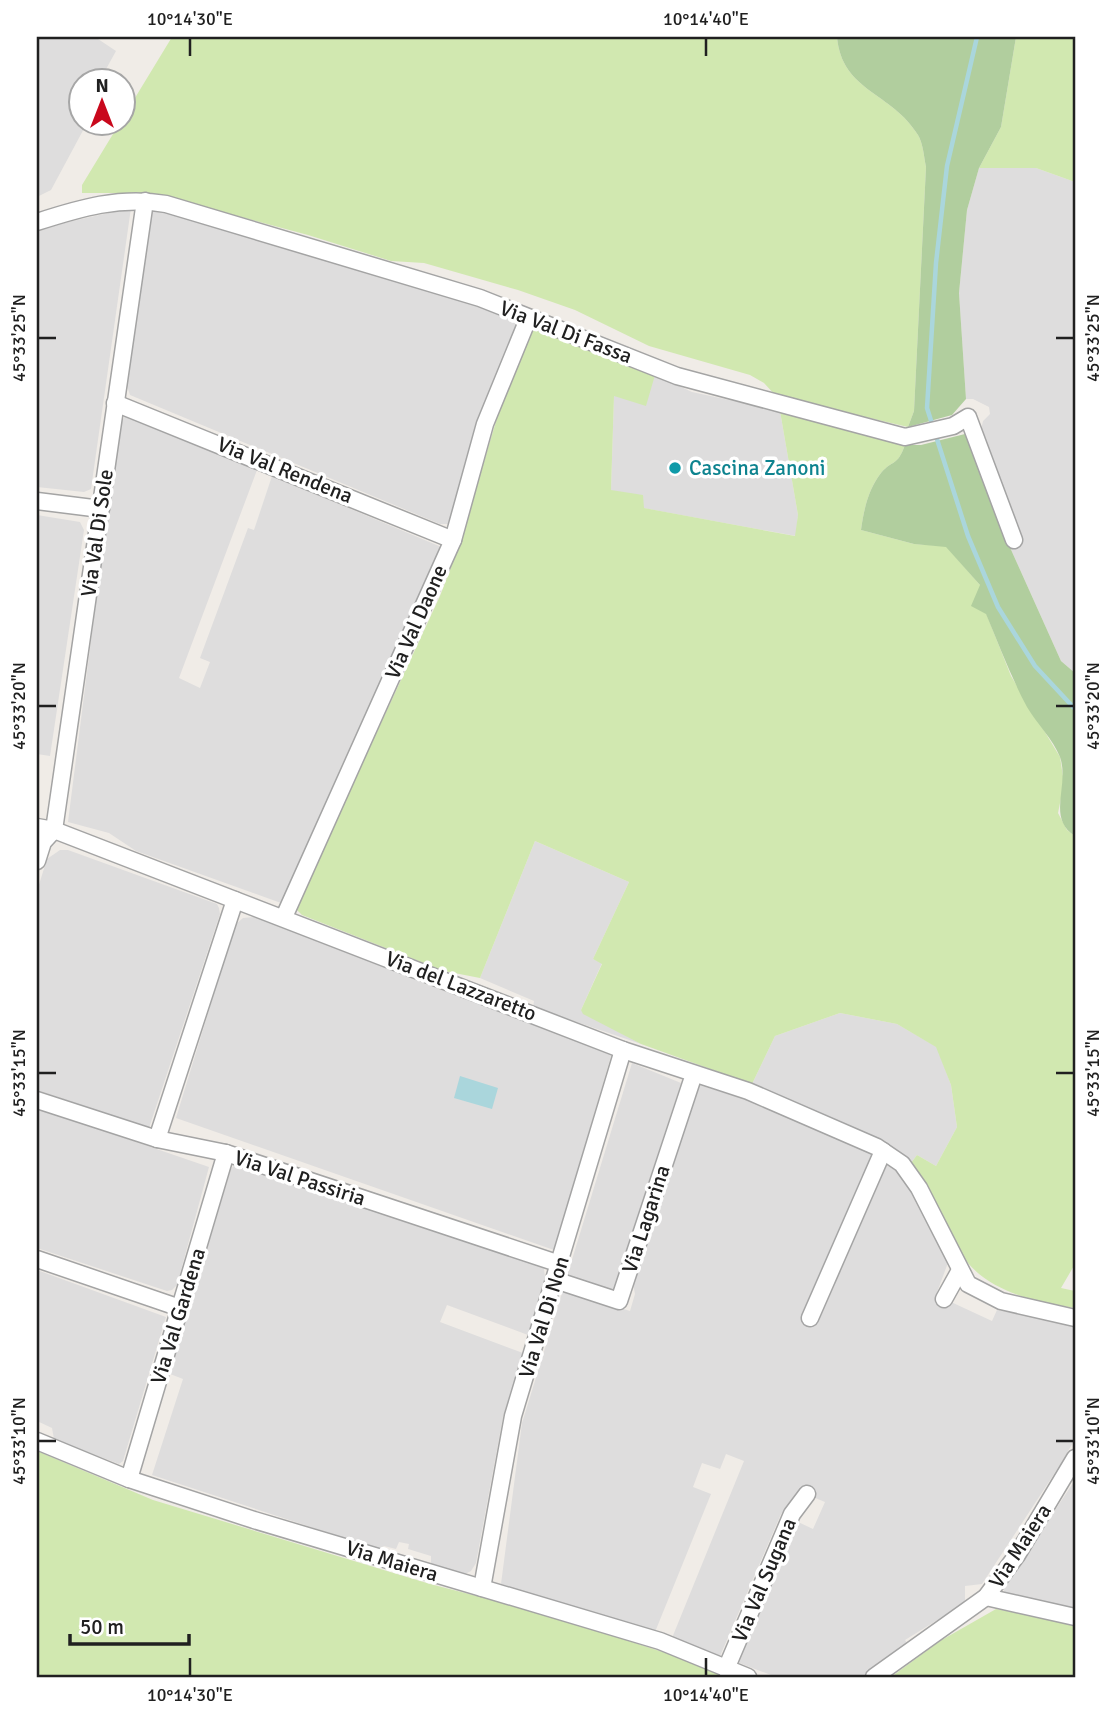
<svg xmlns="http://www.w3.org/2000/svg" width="1112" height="1714" font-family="Signika,sans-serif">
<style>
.residential{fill:#dedddd}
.grass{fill:#d1e8b0}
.forest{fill:#b1ce9e}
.water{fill:#aad6dc}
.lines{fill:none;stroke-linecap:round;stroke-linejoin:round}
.stream{stroke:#aad6dc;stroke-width:4.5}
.minor-casing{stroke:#a4a4a4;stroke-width:19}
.minor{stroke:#fff;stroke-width:16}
.ticks{fill:none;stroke:#202020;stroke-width:2.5}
.culture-dot{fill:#0f9aa8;stroke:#fff;stroke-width:2.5}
.labels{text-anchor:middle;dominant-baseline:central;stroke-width:7;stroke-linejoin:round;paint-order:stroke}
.street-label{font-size:21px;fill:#202020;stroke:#fff}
.culture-label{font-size:21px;fill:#0d838f;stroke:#fff;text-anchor:start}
.neatline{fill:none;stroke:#202020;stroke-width:2.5}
.ticks-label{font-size:18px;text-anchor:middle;fill:#202020}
</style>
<rect width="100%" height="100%" fill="#f0ece7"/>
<g class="residential">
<polygon points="37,37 95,37 116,51 100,80 80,80 80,122 87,123 51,190 37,197"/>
<polygon points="979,168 1036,168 1075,182 1075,673 1061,661 1008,543 981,430 983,421 990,414 989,407 973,399 966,399 959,293 967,210"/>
<polygon points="153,207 478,305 522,325 452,524 440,524 130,395 126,383"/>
<polygon points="131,208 91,489 84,492 37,487 37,232 59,224"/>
<polygon points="655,375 692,392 780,411 798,515 796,536 643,508 611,490 614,395"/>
<polygon points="125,416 133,416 257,470 179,678 200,688 210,662 200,658 248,528 254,530 272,476 439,546 442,554 281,903 136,851 109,833 68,822 118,428"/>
<polygon points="37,515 80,522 84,530 50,756 37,754"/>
<polygon points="535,841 629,882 593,959 602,963 581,1010 641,1044 533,1007 534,1001 480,978"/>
<polygon points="60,850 68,850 217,904 219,908 220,914 149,1128 37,1090 37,891 47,859"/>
<polygon points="254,917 342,947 428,985 610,1052 611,1056 554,1250 176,1118 235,925 243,918"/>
<polygon points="840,1013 897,1024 937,1047 951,1085 957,1127 936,1166 917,1155 911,1163 895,1149 865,1133 752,1084 775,1036"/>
<polygon points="632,1063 681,1083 613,1291 567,1276"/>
<polygon points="699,1085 747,1100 887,1160 911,1187 949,1260 936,1295 992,1321 997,1310 1075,1324 1075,1439 1060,1465 982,1584 965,1586 965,1603 905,1640 909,1646 866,1677 776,1677 737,1662 796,1521 813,1529 825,1502 803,1493 781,1514 720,1656 672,1638 744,1461 726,1454 720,1469 702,1463 693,1487 711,1494 655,1632 501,1584 522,1423 563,1290 630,1311 635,1294 633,1284"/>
<polygon points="37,1108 209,1167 177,1285 172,1290 167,1291 37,1248"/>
<polygon points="235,1164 539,1263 544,1269 545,1277 528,1335 447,1305 440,1322 523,1353 503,1417 476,1563 471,1571 465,1574 431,1566 431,1556 408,1549 409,1544 399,1542 396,1549 384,1546 378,1549 152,1475 183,1379 165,1372 177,1333 181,1335 231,1169"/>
<polygon points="37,1270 166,1317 123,1461 119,1464 54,1439 52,1428 37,1421"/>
<polygon points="1075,1480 1075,1611 1006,1594 1003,1589"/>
</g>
<g class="grass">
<path d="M172,37H837C842,92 892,92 918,135C923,143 924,157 926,167L914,411L908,427L776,396L764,383L750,375L649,346L575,310L518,290L424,263L391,261L308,235L151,193H82V185Z"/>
<polygon points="1016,37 1075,37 1075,182 1036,168 979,168 1001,127"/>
<path d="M540,328L655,375L646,406L614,396L611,490L643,495L644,508L795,536L798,515L780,411L905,445C897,467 893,459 881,473C868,490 864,509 861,530L914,544L946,546L980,585L986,613L1011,676L1060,757L1064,783L1058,813L1067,830L1075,836V1264L1061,1288L1075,1291V1308C1032,1301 982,1291 958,1249C942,1221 930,1191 911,1163L917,1155L936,1166L957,1127L951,1085L936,1047L897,1024L840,1013L775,1036L752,1084L641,1044L583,1014L581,1010L602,964L593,959L629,882L535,841L480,978L444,971L302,915L295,908L440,596C475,509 492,418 527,332Z"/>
<polygon points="37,1451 153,1500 430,1584 543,1613 678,1657 728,1677 37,1677"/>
<polygon points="996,1609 1075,1624 1075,1677 891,1677 940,1641"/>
</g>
<g class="forest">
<path d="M837,37H1016L1001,127L979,168L967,210L959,293L966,399L952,415L908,427L914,411L926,167C924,157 923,143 918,135C892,92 842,92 837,37Z"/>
<path d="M981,430L1008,543L1061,661L1075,673V836C1046,818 1070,785 1060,757C1053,739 1037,724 1027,707C1011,677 999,645 986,614L971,606L980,585L946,547L914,544L861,530C864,509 868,490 881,473C893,459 897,467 905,445H921Z"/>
</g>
<polygon class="water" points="460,1076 498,1088 492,1109 454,1098"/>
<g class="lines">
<polyline class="stream" points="977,37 947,166 936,263 927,408 968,536 998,607 1035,666 1075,709"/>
<g class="minor-casing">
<g id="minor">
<path d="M37,222C80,208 120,196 166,204L480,298L677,376L789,406L905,437L953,426L968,417L1014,540"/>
<polyline points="115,403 453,540"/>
<polyline points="37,501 101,509"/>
<polyline points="37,827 54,830 623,1050 748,1091 877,1147 902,1164 919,1188 968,1284 1001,1301 1075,1318"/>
<polyline points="37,861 43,842 54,830 145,201"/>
<polyline points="284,917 453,540 485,424 528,319"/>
<polyline points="37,1100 157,1139 226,1153 560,1264"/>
<polyline points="157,1139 235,900"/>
<polyline points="37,1259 180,1308"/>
<polyline points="555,1280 619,1301 694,1074"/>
<polyline points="944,1299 959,1272"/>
<polyline points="810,1318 883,1151"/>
<polyline points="37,1441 129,1479 254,1520 660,1641 748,1677"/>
<polyline points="129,1479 226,1153"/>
<polyline points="482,1588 513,1416 623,1050"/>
<polyline points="986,1597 1075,1617"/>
<polyline points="726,1669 792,1514 807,1494"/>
<polyline points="874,1677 986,1597 1017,1555 1075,1458"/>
</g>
</g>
<use href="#minor" class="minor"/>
</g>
<path class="ticks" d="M190,38V56M706,38V56M38,338H56M1056,338H1074M38,706H56M1056,706H1074M38,1073H56M1056,1073H1074M38,1441H56M1056,1441H1074M190,1658V1676M706,1658V1676"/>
<circle class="culture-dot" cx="675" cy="468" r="7"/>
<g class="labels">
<g class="street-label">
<text transform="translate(566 332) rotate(21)">Via Val Di Fassa</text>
<text transform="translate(285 470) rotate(22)">Via Val Rendena</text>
<text transform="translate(97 533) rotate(-82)">Via Val Di Sole</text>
<text transform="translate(416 622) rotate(-66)">Via Val Daone</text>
<text transform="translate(461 986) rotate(21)">Via del Lazzaretto</text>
<text transform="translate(300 1178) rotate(18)">Via Val Passiria</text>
<text transform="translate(646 1219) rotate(-72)">Via Lagarina</text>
<text transform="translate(178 1316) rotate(-73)">Via Val Gardena</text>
<text transform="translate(544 1317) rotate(-73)">Via Val Di Non</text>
<text transform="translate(1020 1546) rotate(-57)">Via Maiera</text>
<text transform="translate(392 1561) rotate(17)">Via Maiera</text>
<text transform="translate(764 1580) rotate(-67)">Via Val Sugana</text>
</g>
<g class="culture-label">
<text x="689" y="468">Cascina Zanoni</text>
</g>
</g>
<rect width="1112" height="1714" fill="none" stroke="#ffffff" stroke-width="77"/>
<g transform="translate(102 102)"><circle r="33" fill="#ffffff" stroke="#a6a6a6" stroke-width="2"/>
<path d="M0-5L12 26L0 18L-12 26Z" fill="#c9081c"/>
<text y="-10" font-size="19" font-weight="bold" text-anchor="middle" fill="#202020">N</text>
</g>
<path d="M70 1634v10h119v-10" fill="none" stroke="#202020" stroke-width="3.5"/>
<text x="80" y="1634" font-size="21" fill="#202020" stroke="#ffffff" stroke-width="5" paint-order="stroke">50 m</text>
<rect x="38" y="38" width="1036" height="1638" class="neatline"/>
<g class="ticks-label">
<text x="190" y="25">10°14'30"E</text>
<text x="706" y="25">10°14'40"E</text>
<text transform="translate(19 338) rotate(-90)" y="6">45°33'25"N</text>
<text transform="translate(1093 338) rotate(-90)" y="6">45°33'25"N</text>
<text transform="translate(19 706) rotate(-90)" y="6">45°33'20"N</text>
<text transform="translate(1093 706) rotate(-90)" y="6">45°33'20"N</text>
<text transform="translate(19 1073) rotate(-90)" y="6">45°33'15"N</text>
<text transform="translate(1093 1073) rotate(-90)" y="6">45°33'15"N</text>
<text transform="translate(19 1441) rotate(-90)" y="6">45°33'10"N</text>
<text transform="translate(1093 1441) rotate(-90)" y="6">45°33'10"N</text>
<text x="190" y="1701">10°14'30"E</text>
<text x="706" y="1701">10°14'40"E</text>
</g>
</svg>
